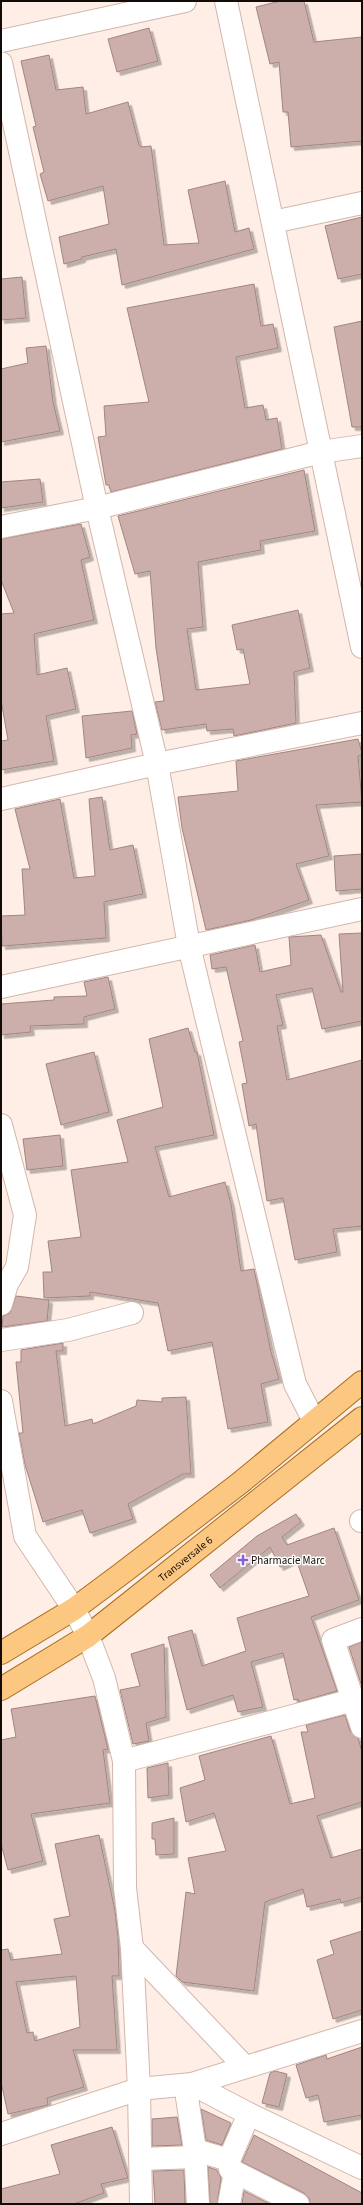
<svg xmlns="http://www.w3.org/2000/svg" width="363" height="2205" font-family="'Source Sans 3',sans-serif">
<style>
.building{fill:#ccaeab;stroke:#a18582;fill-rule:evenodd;filter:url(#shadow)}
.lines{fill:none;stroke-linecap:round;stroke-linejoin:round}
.minor-casing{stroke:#d2b7ab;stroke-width:24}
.major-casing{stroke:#a86d20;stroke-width:24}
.minor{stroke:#fff;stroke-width:22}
.major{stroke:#fbc781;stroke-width:22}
.poi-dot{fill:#895fd9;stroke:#fff;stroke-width:1.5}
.labels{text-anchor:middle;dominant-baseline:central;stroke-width:3;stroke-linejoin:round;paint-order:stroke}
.street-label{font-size:11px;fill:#130b07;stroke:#fff}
.poi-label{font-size:11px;fill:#130b07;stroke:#fff;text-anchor:start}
</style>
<defs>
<filter id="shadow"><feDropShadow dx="3.5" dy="3.5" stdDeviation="0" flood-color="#0004"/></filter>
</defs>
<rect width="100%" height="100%" fill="#feeee6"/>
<g class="building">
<polygon points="280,1 304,1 314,42 362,37 362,141 291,147 288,112 283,112 279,62 270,64 256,7"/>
<polygon points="149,28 158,61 117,72 108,39"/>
<polygon points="49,55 56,90 83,87 86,114 128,102 139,145 141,147 151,146 164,245 199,243 188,190 225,181 235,232 249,228 254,249 122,285 116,249 82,257 82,259 64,264 59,237 109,224 103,186 48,201 40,174 44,172 33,127 36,126 21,61"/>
<polygon points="362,217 362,274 338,279 325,226"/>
<polygon points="22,277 26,318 1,320 1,279"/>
<polygon points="254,284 261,326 273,324 278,348 236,357 245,408 263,405 266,420 277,418 282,449 111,492 109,485 106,485 98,437 106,436 104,406 149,402 127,308"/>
<polygon points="362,321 362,427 352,427 334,327"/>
<polygon points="46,346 53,402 60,431 1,442 1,369 28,363 26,348"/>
<polygon points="304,470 315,531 260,541 261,550 198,562 203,627 187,629 196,690 250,684 243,649 237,650 232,625 298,610 310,668 294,672 296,723 234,736 233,729 207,731 206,724 162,730 155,702 164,701 156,648 150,571 135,574 118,516"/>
<polygon points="40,479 43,502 1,508 1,482"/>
<polygon points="81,524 90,557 81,560 94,620 34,634 37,675 67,668 76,709 46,716 54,761 1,770 1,741 8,740 1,700 1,614 14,613 1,580 1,539"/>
<polygon points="132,711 137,734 131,735 132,748 86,758 82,716"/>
<polygon points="358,739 362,753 362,755 358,756 362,802 316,805 329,856 296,864 309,900 251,920 206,930 182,828 178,797 238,791 236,761"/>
<polygon points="102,797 110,850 133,845 143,894 104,902 106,938 2,946 1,916 25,915 22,869 30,869 15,809 60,799 74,878 95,876 89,799"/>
<polygon points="362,854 362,889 336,891 334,856"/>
<polygon points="362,933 362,1021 322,1029 312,988 276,995 283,1025 277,1026 287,1080 362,1060 362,1226 333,1229 337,1252 295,1260 283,1198 267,1201 256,1124 249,1126 242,1084 247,1083 239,1042 243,1041 226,967 212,969 210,955 255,945 260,972 291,965 289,937 321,935 341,992 343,992 339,934"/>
<polygon points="108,977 115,1009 84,1017 84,1024 30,1026 31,1032 1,1035 1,1004 54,1000 54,997 87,996 84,982"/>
<polygon points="188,1028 195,1052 197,1052 214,1135 155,1147 169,1197 225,1182 231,1204 241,1271 254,1269 271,1352 279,1379 261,1384 268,1422 228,1429 212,1342 168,1351 158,1303 90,1292 90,1296 44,1298 43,1272 52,1272 48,1241 81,1237 71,1170 128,1162 117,1120 163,1107 149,1039"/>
<polygon points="94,1052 109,1112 61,1125 46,1064"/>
<polygon points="60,1135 63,1166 27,1170 23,1139"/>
<polygon points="16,1296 49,1300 47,1321 2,1327 3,1316 10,1313"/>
<polygon points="63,1343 63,1351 56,1351 65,1426 92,1419 93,1424 136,1406 137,1400 162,1402 162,1398 186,1397 191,1474 183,1474 128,1504 133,1519 90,1533 82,1510 43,1522 25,1465 19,1433 23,1433 16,1362 21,1362 21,1350"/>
<polygon points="296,1514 301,1522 282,1537 287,1545 334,1528 359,1600 311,1617 337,1691 299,1702 298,1699 294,1700 283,1653 251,1662 263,1707 238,1712 233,1695 187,1710 168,1637 192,1630 202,1666 246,1651 237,1618 309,1596 296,1559 280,1567 270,1547 220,1588 210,1575 257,1536"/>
<polygon points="362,1642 362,1687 349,1647"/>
<polygon points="164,1644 166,1717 146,1723 149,1741 133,1744 120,1690 140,1686 131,1654"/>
<polygon points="95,1696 108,1749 103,1750 110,1803 31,1814 43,1861 8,1870 1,1844 1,1740 16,1737 11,1709"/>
<polygon points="345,1715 350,1731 358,1738 362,1752 362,1802 317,1816 331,1858 362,1849 362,1897 341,1903 340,1899 307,1907 303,1889 265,1902 254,1991 182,1982 176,1976 186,1892 195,1894 188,1858 226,1851 214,1813 186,1822 180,1788 205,1780 199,1756 271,1736 290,1804 315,1798 301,1732 308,1732 306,1725"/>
<polygon points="168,1763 169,1795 148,1798 147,1768"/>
<polygon points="174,1818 174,1854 156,1855 155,1839 152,1839 152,1823"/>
<path d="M99,1835L115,1911L118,1937L119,1976H112L117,2050H73L84,2087L47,2098L48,2105L8,2114L1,2082V1950L8,1949L11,1960L62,1954L54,1919L70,1916L55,1844ZM76,1976L80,2027L35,2041L33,2032L27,2033L16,1982Z"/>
<polygon points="362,1931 362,2010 333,2019 317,1960 334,1954 330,1941"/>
<polygon points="362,2047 362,2115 324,2122 318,2095 306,2098 296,2065 326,2055 327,2059"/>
<polygon points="275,2071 287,2074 279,2107 262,2103 270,2073"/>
<polygon points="201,2109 231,2123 222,2145 206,2140"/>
<polygon points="177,2117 182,2145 152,2146 152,2119"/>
<polygon points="112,2127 128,2178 101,2184 104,2193 74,2204 1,2204 1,2189 60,2174 51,2145"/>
<polygon points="254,2135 362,2193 362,2204 310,2204 309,2198 304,2193 242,2162"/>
<polygon points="208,2167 217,2170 221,2178 217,2204 210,2204"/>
<polygon points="184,2170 185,2204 155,2204 153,2171"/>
<polygon points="244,2191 270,2204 242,2204"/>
</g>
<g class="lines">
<g class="minor-casing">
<g id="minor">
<polyline points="226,1 362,647"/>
<polyline points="1,41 185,1"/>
<polyline points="1,63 97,508 157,764 189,946 295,1384 314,1421"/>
<polyline points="273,222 362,203"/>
<polyline points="1,527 97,508 321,452 362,446"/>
<polyline points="1,799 157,764 362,723"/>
<polyline points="1,987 362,909"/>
<polyline points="1,1125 25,1215 17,1267 7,1284 1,1304"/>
<polyline points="1,1340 68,1330 132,1313"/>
<polyline points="1,1401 25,1536 74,1609 88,1636 104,1678 124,1761 125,1888 132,1948 139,2089 141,2204"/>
<polyline points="361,1521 362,1521"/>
<polyline points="362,1629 333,1640 362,1727"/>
<polyline points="124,1761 353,1700"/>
<polyline points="132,1948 245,2067"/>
<polyline points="1,2134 139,2089 192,2084 362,2031"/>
<polyline points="195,2150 229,2160 230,2169 235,2172 298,2204"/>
<polyline points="140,2159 196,2157"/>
<polyline points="229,2160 249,2114"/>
<polyline points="198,2204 195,2150 186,2091 192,2084 249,2114 362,2168"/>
<polyline points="229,2204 235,2172"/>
</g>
</g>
<g class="major-casing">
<g id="major">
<polyline points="1,1653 74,1609 121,1574 240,1483 362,1382"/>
<path id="s1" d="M1,1689L88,1636L362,1418"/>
</g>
</g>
<use href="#minor" class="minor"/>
<use href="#major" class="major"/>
</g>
<path class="poi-dot" d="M241 1554h4v4h4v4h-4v4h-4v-4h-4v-4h4z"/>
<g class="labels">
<g class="street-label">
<text stroke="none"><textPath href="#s1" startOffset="226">Transversale 6</textPath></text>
</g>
<g class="poi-label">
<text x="251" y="1560">Pharmacie Marc</text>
</g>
</g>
<rect width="363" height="2205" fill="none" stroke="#130b07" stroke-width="4"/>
</svg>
